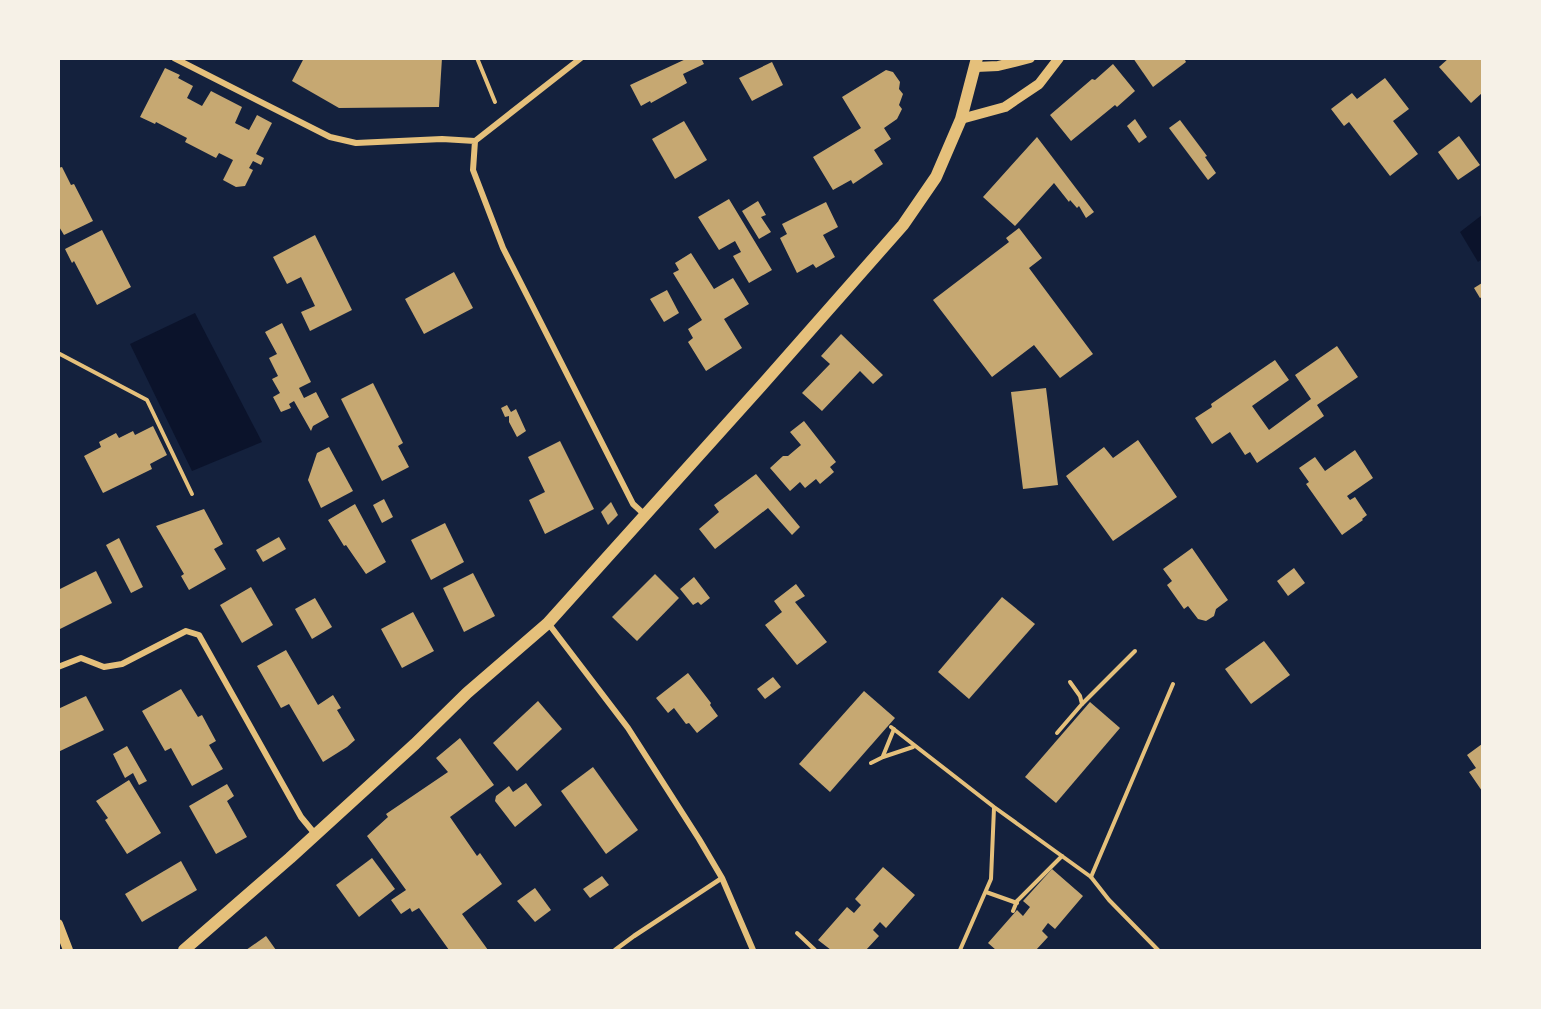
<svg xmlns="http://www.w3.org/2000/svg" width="1541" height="1009" font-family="Jost,sans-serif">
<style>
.water{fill:#0b132b}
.building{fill:#c6a872}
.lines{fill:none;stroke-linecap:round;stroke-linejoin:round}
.path{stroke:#e5c07b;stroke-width:4}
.service{stroke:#e5c07b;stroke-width:4.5}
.minor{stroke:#e5c07b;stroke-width:6}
.tertiary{stroke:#e5c07b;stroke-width:10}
.secondary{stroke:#e5c07b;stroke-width:12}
</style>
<rect width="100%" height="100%" fill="#14213d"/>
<g class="water">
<polygon points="1482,215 1482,259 1478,262 1460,232"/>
<polygon points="195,313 262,442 192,471 130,344"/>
</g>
<g class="building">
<polygon points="304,58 442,58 439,107 339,108 292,81"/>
<polygon points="688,58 701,58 704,64 683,74 687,83 651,103 650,101 641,106 630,85"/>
<polygon points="1133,58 1184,58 1186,62 1153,87"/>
<polygon points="1449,58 1482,58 1482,93 1471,103 1439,67"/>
<polygon points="772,62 783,85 752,101 739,78"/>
<polygon points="1113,64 1135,91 1117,107 1115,105 1071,141 1050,115 1092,79 1095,80"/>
<polygon points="165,68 180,75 178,78 193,86 187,98 202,106 211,91 242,107 235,123 249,130 257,115 272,123 256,154 264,158 261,165 253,161 249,168 253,170 245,186 236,187 223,180 233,160 219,153 216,158 185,142 187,138 156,122 155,124 140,117"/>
<polygon points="886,70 893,72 900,82 899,89 903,94 899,105 902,109 897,119 884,128 891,139 874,150 883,164 853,184 851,180 833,190 813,157 861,128 842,97"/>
<polygon points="1385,78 1409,109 1393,121 1418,154 1390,176 1349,122 1344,126 1331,109 1352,93 1357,99"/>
<polygon points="1135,119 1147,137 1139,143 1127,126"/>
<polygon points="1180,120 1207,156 1205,157 1216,173 1208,180 1169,128"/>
<polygon points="684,121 707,160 675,179 652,139"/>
<polygon points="1459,136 1480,165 1458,180 1438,152"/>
<polygon points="1037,137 1094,212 1086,218 1079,206 1077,208 1070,200 1069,202 1054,183 1015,226 983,197"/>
<polygon points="62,167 71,185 74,184 93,221 64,235 58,225 58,168"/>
<polygon points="729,199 772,270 749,283 733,256 741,252 735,241 719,250 698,217"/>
<polygon points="758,201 766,215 761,217 771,232 759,239 742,211"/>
<polygon points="826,202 838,227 823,235 835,257 816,268 813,264 797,273 780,238 787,234 782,224"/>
<polygon points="1019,228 1042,258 1029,268 1093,354 1060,378 1034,345 992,377 933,300 1009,242 1006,238"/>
<polygon points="102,230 131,287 97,305 74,261 72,263 65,249"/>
<polygon points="315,235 352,310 310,331 301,312 315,306 301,277 287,284 273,257"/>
<polygon points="691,253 714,289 733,278 749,304 724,319 742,348 706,371 688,342 693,338 688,329 702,320 673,273 679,270 675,263"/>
<polygon points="454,272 473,308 424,334 405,299"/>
<polygon points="1482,283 1482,297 1480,298 1474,288"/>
<polygon points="667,290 679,313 664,322 650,299"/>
<polygon points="282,323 311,382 299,388 304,398 316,392 329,417 313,426 311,431 294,401 289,404 291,408 281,412 273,397 280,393 272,379 278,376 269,358 277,354 265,332"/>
<polygon points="841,334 883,375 873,384 860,371 822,411 802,393 830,364 821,356"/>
<polygon points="1337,346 1358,377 1317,405 1324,416 1257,463 1250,452 1245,455 1230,432 1212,444 1195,418 1212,407 1211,404 1275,360 1289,380 1252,406 1269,430 1311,399 1295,375"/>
<polygon points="373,383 403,443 398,446 409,467 382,481 341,399"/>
<polygon points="1046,388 1058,485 1023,489 1011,392"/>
<polygon points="507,405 511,412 516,409 526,431 517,437 509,422 509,416 505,417 501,408"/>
<polygon points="804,421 836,462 830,467 834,472 820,484 816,479 805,488 800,482 790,491 770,468 783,456 788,456 801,445 790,432"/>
<polygon points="153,426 167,455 150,464 152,469 103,493 84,456 101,447 99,442 116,433 119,438 133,431 135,435"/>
<polygon points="1138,440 1177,497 1113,541 1066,476 1104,447 1113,458"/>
<polygon points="560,441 594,509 545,534 529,500 545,492 528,457"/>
<polygon points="329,447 353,491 321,508 308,480 317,453"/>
<polygon points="1355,450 1373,478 1347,496 1350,500 1355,497 1367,515 1362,519 1363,520 1342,535 1306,484 1309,482 1299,468 1315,457 1325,471"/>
<polygon points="756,474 800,527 792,535 768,508 715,549 699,529 719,512 714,505"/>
<polygon points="384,499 393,517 382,523 373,505"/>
<polygon points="611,502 618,515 608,525 601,512"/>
<polygon points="355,504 386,562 366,574 346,545 344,546 328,520"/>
<polygon points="204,509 223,544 214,549 226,569 189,590 181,576 184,574 156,526"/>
<polygon points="445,523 464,562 431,580 411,540"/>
<polygon points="279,537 286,549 263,562 256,550"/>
<polygon points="119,538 143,587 131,593 106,545"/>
<polygon points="1192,548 1228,600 1216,609 1214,616 1206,621 1198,619 1188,606 1184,609 1167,585 1172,581 1163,569"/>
<polygon points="1294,568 1305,583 1288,596 1277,581"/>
<polygon points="96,571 112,603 58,630 58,590"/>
<polygon points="473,573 495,616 464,632 443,588"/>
<polygon points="655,574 679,598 637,641 612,617"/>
<polygon points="694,577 710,598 701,605 698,602 693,605 680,589"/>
<polygon points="796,584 805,596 795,602 827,642 797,665 765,625 782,612 774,601"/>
<polygon points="251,587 273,625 242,643 220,605"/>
<polygon points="1002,597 1035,624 969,699 938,672"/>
<polygon points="315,598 332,627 312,639 295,609"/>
<polygon points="413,612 434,651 402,668 381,629"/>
<polygon points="1264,641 1290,675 1251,704 1225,669"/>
<polygon points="286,650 318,705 333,695 341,708 337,710 355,740 347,747 323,762 289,704 281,708 257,666"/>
<polygon points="688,673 711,703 710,705 718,716 697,733 689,723 686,724 674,708 668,713 656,698"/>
<polygon points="773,677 781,687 765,699 757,689"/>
<polygon points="181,689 198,717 202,715 216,741 209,745 223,769 192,786 171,748 165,751 142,711"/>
<polygon points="864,691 895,718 830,792 799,764"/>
<polygon points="86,696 104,730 58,752 58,709"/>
<polygon points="538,701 562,729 517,771 493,743"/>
<polygon points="1090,702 1120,728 1056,803 1025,777"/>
<polygon points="460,738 494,785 450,817 477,856 480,853 502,884 462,914 488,950 449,950 419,908 412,912 410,908 401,914 391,900 406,890 367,836 388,817 386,814 448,772 436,758"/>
<polygon points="1482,744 1482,791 1469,772 1476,768 1467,755"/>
<polygon points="127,746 147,781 139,785 133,773 125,778 113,754"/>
<polygon points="593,767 638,830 606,854 561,791"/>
<polygon points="129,780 161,833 127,854 105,820 108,818 96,801"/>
<polygon points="526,783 542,805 515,827 495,801 496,796 509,786 513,792"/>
<polygon points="227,784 234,796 227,801 247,837 216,854 189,806"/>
<polygon points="372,858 395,889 359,917 336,885"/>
<polygon points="181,861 197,890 142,922 125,894"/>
<polygon points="883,867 915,895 886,928 880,922 873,930 879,936 866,950 831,950 818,940 847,907 854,913 861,905 855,899"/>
<polygon points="1052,869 1083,896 1055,929 1048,923 1042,931 1048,937 1036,950 996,950 988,943 1017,910 1023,916 1030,907 1023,901"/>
<polygon points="602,876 609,885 590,898 583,889"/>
<polygon points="535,888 551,910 535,922 517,901"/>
<polygon points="266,936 276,950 246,950"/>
</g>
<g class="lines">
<g class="path">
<polyline points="477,58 495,102"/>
<polyline points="58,353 147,400 192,494"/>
<polyline points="1082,704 1135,651"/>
<polyline points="891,727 994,807 1091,877 1109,900 1158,950"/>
<polyline points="1057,733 1082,704 1080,696 1070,682"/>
<polyline points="883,756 894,729"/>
<polyline points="871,763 883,757 913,747"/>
<polyline points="1091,877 1173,684"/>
<polyline points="986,892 1017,903"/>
<polyline points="1013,911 1017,901 1062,856"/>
<polyline points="797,933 815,950"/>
<polyline points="960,950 991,879 994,808"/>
</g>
<polyline class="service" points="615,950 634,936 722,878"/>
<g class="minor">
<polyline points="174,58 330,137 356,143 442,139 475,141 473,170 503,248 633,504 645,515"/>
<polyline points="475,141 581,58"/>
<polyline points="548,623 628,728 699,839 722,878 753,950"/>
<polyline points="58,667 81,658 104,667 122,664 186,631 199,635 301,817 315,834"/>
</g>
<g class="tertiary">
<polyline points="976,67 998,66 1030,58"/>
<polyline points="961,119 1005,107 1039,84 1059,58"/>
<polyline points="58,924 68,950"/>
</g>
<polyline class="secondary" points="184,950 290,858 415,744 467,693 548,623 762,385 903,225 936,177 961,119 977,58"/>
</g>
<rect width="1541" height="1009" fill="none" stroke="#f6f1e7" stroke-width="120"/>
</svg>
